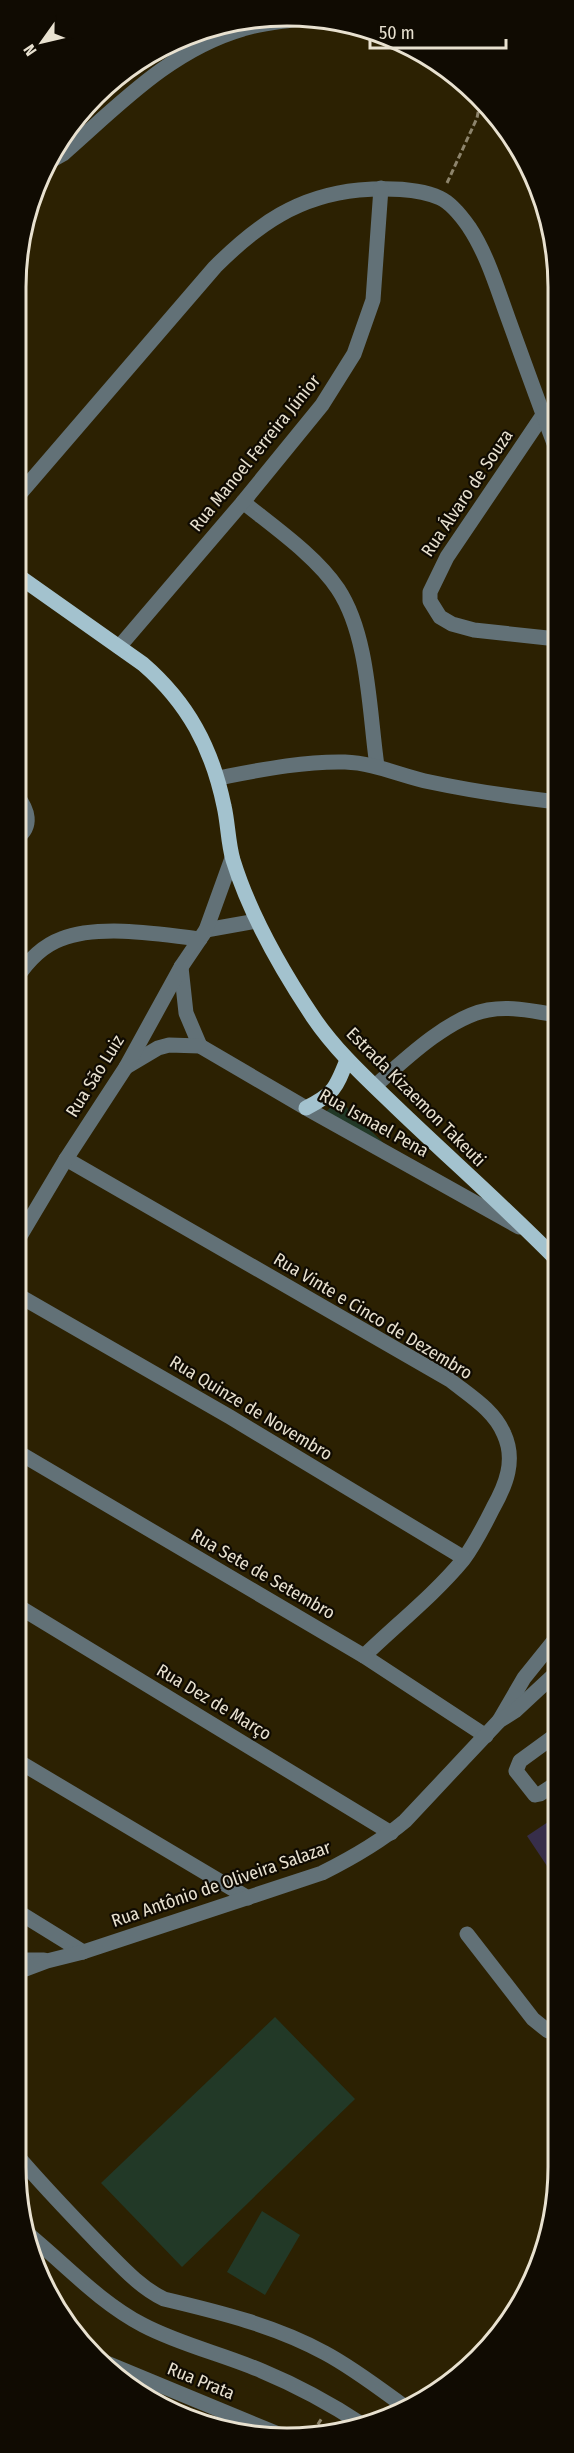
<svg xmlns="http://www.w3.org/2000/svg" width="574" height="2453" font-family="'Fira Sans Condensed',sans-serif">
<style>
.green{fill:#223927}
.building{fill:#372e4a}
.lines{fill:none;stroke-linecap:round;stroke-linejoin:round}
.path{stroke:#8d846c;stroke-width:3;stroke-dasharray:6 3;stroke-linecap:butt}
.minor{stroke:#627177;stroke-width:15}
.major{stroke:#a3c2ce;stroke-width:15}
.labels{text-anchor:middle;dominant-baseline:central;stroke-width:4.5;stroke-linejoin:round;paint-order:stroke}
.street-label{font-size:18px;fill:#e8e1d0;stroke:#100b02}
.rim{fill:none;stroke:#e8e1d0;stroke-width:3}
</style>
<rect width="100%" height="100%" fill="#2c2102"/>
<g class="green">
<polygon points="339,1100 423,1181 321,1116"/>
<polygon points="275,2017 355,2099 182,2267 101,2183"/>
<polygon points="262,2211 300,2235 265,2295 227,2272"/>
</g>
<polygon class="building" points="557,1816 557,1881 527,1836"/>
<g class="lines">
<g class="path">
<polyline points="447,183 477,118 481,97"/>
<polyline points="313,2432 322,2418"/>
</g>
<g class="minor">
<path d="M47,163L63,154C118,106 170,50 243,29C261,23 280,22 298,19"/>
<polyline points="543,415 447,557 430,592 430,601 440,617 452,624 474,630 557,639"/>
<path d="M17,497L215,267C258,224 298,196 359,190C383,188 418,188 440,198C451,203 462,217 469,227C487,254 497,288 508,318C524,362 540,407 557,451"/>
<path d="M243,502C274,527 316,556 338,589C369,636 369,711 377,766"/>
<polyline points="119,647 243,502 322,405 354,354 373,300 381,188"/>
<path d="M218,778C260,770 302,761 345,762C375,763 401,776 430,782C472,791 514,797 557,802"/>
<path d="M17,838C33,826 28,810 17,796"/>
<polyline points="206,930 257,921"/>
<polyline points="181,967 186,1013 200,1046"/>
<path d="M16,979C27,962 42,946 61,939C99,924 160,934 200,939"/>
<polyline points="126,1067 158,1048 169,1045 200,1046 306,1108 519,1227"/>
<path d="M375,1086C404,1060 449,1017 488,1010C511,1006 534,1011 557,1015"/>
<path d="M66,1159L450,1380C470,1396 494,1410 504,1434C516,1460 506,1485 493,1508C484,1526 475,1544 463,1560C434,1595 397,1624 364,1656"/>
<polyline points="16,1243 66,1159 126,1067 181,967 206,930 232,858"/>
<polyline points="16,1294 230,1417 464,1558"/>
<polyline points="16,1451 364,1656 486,1736"/>
<polyline points="16,1605 391,1833"/>
<polyline points="499,1721 524,1678 557,1637"/>
<polyline points="16,1760 248,1898"/>
<polyline points="557,1783 540,1794 535,1795 516,1771 520,1761 557,1734"/>
<polyline points="15,1910 83,1952"/>
<polyline points="467,1934 533,2019 548,2031 557,2032"/>
<polyline points="15,1960 44,1960"/>
<path d="M15,1973L47,1961L83,1952L322,1873C352,1858 380,1842 405,1821L499,1721L515,1711L557,1672"/>
<path d="M15,2153C42,2185 71,2215 100,2245C120,2265 139,2287 164,2299C219,2312 276,2326 325,2353C353,2368 379,2388 405,2407"/>
<path d="M28,2234C66,2265 99,2302 143,2325C181,2345 223,2354 262,2371C298,2386 331,2404 363,2425"/>
<polyline points="104,2362 283,2436"/>
</g>
<g class="major">
<path d="M17,575L143,664C188,703 212,748 224,806C228,823 228,843 233,860C250,915 281,969 313,1017C336,1051 366,1078 396,1107C449,1158 505,1207 557,1260"/>
<path d="M306,1108C334,1094 336,1088 347,1060"/>
</g>
</g>
<g class="labels">
<g class="street-label">
<text transform="translate(255 453) rotate(-51)">Rua Manoel Ferreira Júnior</text>
<text transform="translate(467 493) rotate(-56)">Rua Álvaro de Souza</text>
<text transform="translate(95 1076) rotate(-58)">Rua São Luiz</text>
<text transform="translate(416 1097) rotate(45)">Estrada Kizaemon Takeuti</text>
<text transform="translate(374 1123) rotate(29)">Rua Ismael Pena</text>
<text transform="translate(373 1316) rotate(31)">Rua Vinte e Cinco de Dezembro</text>
<text transform="translate(251 1408) rotate(31)">Rua Quinze de Novembro</text>
<text transform="translate(263 1574) rotate(30)">Rua Sete de Setembro</text>
<text transform="translate(214 1702) rotate(31)">Rua Dez de Março</text>
<text transform="translate(221 1884) rotate(-19)">Rua Antônio de Oliveira Salazar</text>
<text transform="translate(201 2381) rotate(22)">Rua Prata</text>
</g>
</g>
<path d="M0 0H574V2453H0ZM287 26H287A261 261 0 0 1 548 287V2167A261 261 0 0 1 287 2428H287A261 261 0 0 1 26 2167V287A261 261 0 0 1 287 26Z" fill="#100b02" fill-rule="evenodd"/>
<path class="rim" d="M287 26H287A261 261 0 0 1 548 287V2167A261 261 0 0 1 287 2428H287A261 261 0 0 1 26 2167V287A261 261 0 0 1 287 26Z"/>
<g transform="translate(42 42) rotate(236)" stroke="#100b02" stroke-width="4.5" paint-order="stroke">
<path d="M0-4.5L10 22L0 15L-10 22Z" fill="#e8e1d0"/>
<text y="-9" font-size="16" font-weight="bold" text-anchor="middle" fill="#e8e1d0">N</text>
</g>
<path d="M370 39v9h136v-9" fill="none" stroke="#e8e1d0" stroke-width="3"/>
<text x="379" y="39" font-size="18" fill="#e8e1d0" stroke="#100b02" stroke-width="4.5" paint-order="stroke">50 m</text>
</svg>
